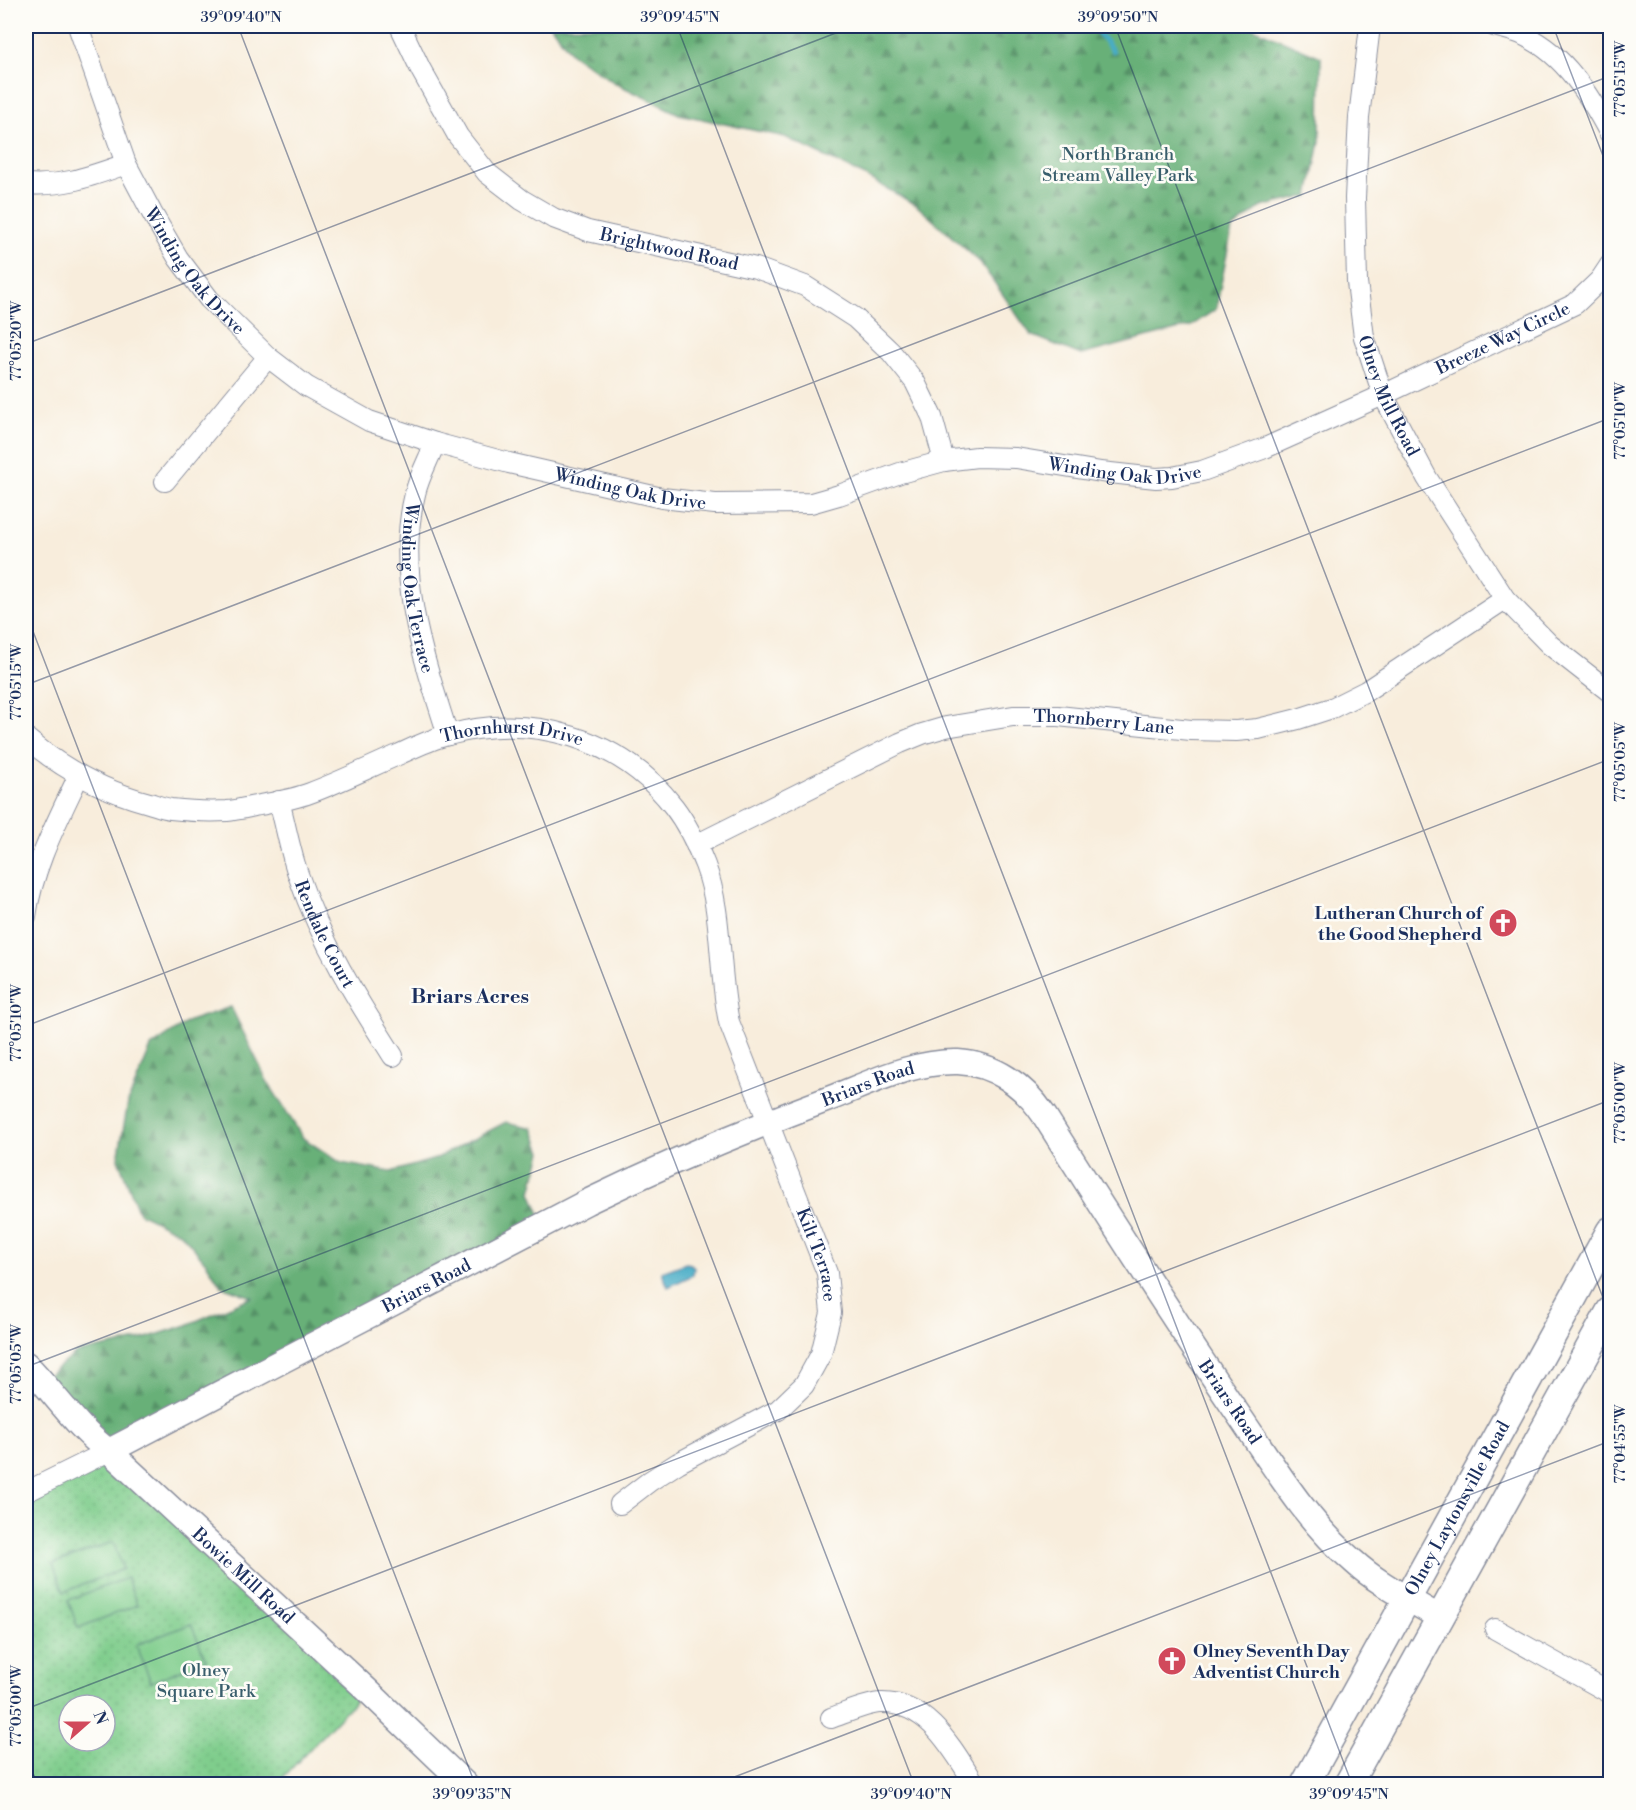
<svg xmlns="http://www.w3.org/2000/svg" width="1636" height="1810" font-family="'Libre Bodoni',serif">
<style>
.grass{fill:url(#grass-dots);stroke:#4d7e75;stroke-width:1.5;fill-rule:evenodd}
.forest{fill:url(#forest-firs);stroke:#41706b;stroke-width:1.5}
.garden{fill:#7fcd8c;stroke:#4d7e75;stroke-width:1.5}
.water{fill:#46acc6;stroke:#306e92;stroke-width:1.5}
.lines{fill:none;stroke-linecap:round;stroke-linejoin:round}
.stream{stroke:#46acc6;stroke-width:5}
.minor-casing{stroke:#8a8e9d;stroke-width:22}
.tertiary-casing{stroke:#8a8e9d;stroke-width:27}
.secondary-casing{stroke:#8a8e9d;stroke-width:30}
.minor{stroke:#fff;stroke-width:20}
.tertiary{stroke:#fff;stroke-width:24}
.secondary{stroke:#fff;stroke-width:27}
.ticks{fill:none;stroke:#1b2f5e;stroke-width:1.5;stroke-opacity:0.45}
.labels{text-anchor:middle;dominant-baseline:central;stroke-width:5;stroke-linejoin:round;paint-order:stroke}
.park-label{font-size:18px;fill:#395e6c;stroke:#fdfcf7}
.street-label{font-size:18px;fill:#1b2f5e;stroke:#fdfcf7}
.poi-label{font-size:18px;font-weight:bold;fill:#1b2f5e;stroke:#fdfcf7;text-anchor:end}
.neighbourhood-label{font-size:20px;font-weight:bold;fill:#1b2f5e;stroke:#fdfcf7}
.neatline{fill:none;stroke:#1b2f5e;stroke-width:2}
.ticks-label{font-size:15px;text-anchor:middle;fill:#1b2f5e}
</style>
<defs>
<pattern id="grass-dots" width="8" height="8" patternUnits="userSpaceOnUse" patternTransform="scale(1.5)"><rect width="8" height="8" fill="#7fcd8c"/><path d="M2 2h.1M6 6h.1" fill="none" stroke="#6db07b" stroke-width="1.8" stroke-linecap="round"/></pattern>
<pattern id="forest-firs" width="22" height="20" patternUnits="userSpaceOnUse" patternTransform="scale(1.5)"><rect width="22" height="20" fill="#67b078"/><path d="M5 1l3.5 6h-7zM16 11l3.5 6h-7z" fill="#549066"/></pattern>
</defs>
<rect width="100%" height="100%" fill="#fdfcf7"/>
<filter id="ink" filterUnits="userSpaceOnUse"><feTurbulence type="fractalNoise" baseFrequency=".0167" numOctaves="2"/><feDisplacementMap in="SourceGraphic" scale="12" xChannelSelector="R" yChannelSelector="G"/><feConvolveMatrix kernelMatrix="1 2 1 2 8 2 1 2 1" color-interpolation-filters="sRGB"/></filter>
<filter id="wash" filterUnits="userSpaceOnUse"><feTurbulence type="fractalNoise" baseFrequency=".008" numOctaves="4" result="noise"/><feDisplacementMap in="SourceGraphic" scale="24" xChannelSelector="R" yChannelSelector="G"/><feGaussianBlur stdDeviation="1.35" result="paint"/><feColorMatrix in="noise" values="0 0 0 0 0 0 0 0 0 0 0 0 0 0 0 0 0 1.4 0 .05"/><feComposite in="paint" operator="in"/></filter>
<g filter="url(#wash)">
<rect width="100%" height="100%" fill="#f8eddc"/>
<path class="grass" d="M109,1451L366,1689L277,1784H26V1492ZM69,1705H105V1741H69Z"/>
<g class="forest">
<polygon points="551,26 1252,26 1253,28 1321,57 1320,142 1309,196 1261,207 1232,229 1216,309 1191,326 1081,355 1031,335 980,262 916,205 863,175 785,137 679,114 615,83 571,53"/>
<polygon points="231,1007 267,1081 303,1138 341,1163 391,1172 435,1159 506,1122 533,1128 542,1152 531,1192 544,1224 109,1451 42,1380 76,1353 143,1339 187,1325 252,1297 221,1286 207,1264 182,1234 139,1213 118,1159 128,1102 151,1047 189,1021"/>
</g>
<g class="garden">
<polygon points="113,1542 123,1569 64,1592 53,1564"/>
<polygon points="127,1578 137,1605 78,1628 68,1600"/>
<polygon points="191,1624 206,1660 151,1682 136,1645"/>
</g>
<polygon class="water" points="686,1263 691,1264 694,1268 693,1275 668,1287 662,1272"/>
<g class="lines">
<polyline class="stream" points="1093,26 1113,51"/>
</g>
</g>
<g filter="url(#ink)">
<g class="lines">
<g class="minor-casing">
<g id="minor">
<path id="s1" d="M78,26L126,164L152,213L178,258L209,299L268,357L306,386L369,421L435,443L509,463L662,498L715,504L811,503L839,495L900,473L944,461L977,457L1016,458L1101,472L1156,478L1172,477L1202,471L1265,448L1383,395L1575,304L1600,280L1610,265"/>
<path id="s2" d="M400,26L421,70L458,136L487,173L522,200L553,218L588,231L756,268L805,286L855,318L891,352L915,382L932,417L944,461"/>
<path id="s3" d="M1370,26L1359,117L1355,198L1357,282L1364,337L1383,395L1427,478L1505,599L1550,645L1610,692"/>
<path d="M1494,26C1504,29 1516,31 1525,36C1565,55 1590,96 1610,134"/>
<path d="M26,184C64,187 91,176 126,164"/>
<path id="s4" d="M435,443C429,459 419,476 415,494C395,575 423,657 448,735"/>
<polyline points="165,481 268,357"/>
<path id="s5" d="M26,738C61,768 104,791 149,803C156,805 164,808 171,809C189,811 210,812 227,811C238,810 249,807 260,805C276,802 294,799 310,793C340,782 370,767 400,754C415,747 431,739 448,735C531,712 621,738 674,807C687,824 697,845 705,865C723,912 718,971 729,1022L827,1273L831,1313L821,1354L804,1385L778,1410L678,1463L650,1481L620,1504"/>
<path id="s6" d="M279,801C286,826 290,852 299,877C321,942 356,998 393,1056"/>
<path id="s7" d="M696,845L900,743L922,734L946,727L1013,716H1058L1191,730L1236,731L1258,729L1298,719L1332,708L1366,691L1505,599"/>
<path d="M26,916C33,866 58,820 79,775"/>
<polyline points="26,1492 109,1451"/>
<polyline points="1495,1629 1610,1693"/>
<path d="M831,1718C843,1714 869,1703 880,1703C928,1701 953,1750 975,1784"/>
</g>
</g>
<g class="tertiary-casing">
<g id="tertiary">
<path id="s8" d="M26,1364C54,1392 76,1428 109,1451L366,1689L465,1784"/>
<path id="s9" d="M109,1451L587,1202C667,1163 748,1129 831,1098C872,1082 913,1061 958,1062C994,1064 1024,1085 1044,1115C1107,1215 1170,1314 1236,1411C1272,1463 1305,1520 1353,1561C1378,1584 1411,1600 1440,1618"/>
</g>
</g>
<g class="secondary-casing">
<g id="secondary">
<path id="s10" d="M1305,1784L1610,1231"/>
<polyline points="1348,1784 1610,1311"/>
</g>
</g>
<use href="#minor" class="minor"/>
<use href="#tertiary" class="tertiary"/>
<use href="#secondary" class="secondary"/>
</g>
</g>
<path class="ticks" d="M238,26L914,1784M677,26L1352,1784M1115,26L1610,1316M1553,26L1610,174M26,344L854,26M26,613L475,1784M26,685L1610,76M26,1026L1610,418M26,1367L1610,759M26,1709L1610,1100M26,1754L37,1784M716,1784L1610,1441M1605,1784L1610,1783"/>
<defs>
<g id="church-disc" transform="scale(1.5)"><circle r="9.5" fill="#d1495b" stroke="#fdfcf7"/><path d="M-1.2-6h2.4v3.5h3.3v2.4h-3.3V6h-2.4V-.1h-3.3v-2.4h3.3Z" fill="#fff"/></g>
</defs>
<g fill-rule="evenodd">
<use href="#church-disc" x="1503" y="923"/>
<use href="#church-disc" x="1172" y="1661"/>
</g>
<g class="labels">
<g class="park-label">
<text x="1118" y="154">North Branch<tspan x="1118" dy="21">Stream Valley Park</tspan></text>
<text x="206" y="1670">Olney<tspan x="206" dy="21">Square Park</tspan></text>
</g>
<g class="street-label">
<text stroke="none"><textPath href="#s2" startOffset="372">Brightwood Road</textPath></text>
<text stroke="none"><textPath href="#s1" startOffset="274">Winding Oak Drive</textPath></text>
<text stroke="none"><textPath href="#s1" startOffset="1689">Breeze Way Circle</textPath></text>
<text stroke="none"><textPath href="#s3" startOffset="376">Olney Mill Road</textPath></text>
<text stroke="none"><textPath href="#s1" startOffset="1282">Winding Oak Drive</textPath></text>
<text stroke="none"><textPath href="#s1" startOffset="778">Winding Oak Drive</textPath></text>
<text stroke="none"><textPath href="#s4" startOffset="150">Winding Oak Terrace</textPath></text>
<text stroke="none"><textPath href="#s7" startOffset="436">Thornberry Lane</textPath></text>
<text stroke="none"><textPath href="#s5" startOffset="519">Thornhurst Drive</textPath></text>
<text stroke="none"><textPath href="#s6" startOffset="141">Rendale Court</textPath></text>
<text stroke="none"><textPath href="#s9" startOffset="844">Briars Road</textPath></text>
<text stroke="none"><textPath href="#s5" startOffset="1180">Kilt Terrace</textPath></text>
<text stroke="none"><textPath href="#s9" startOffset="358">Briars Road</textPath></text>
<text stroke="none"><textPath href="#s9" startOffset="1384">Briars Road</textPath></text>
<text stroke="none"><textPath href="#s10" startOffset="315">Olney Laytonsville Road</textPath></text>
<text stroke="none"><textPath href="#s8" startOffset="304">Bowie Mill Road</textPath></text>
</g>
<g class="poi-label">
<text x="1482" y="913">Lutheran Church of<tspan x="1482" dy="21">the Good Shepherd</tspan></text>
<text x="1193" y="1651" text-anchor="start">Olney Seventh Day<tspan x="1193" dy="21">Adventist Church</tspan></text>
</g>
<g class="neighbourhood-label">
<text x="470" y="997">Briars Acres</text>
</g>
</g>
<rect width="1636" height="1810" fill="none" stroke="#fdfcf7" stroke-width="66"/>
<g transform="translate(87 1723) rotate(69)"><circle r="28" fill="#fdfcf7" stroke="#a3aaba" stroke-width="1.5"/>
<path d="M0-4.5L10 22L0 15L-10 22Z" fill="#d1495b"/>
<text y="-9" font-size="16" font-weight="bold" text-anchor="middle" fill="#1b2f5e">N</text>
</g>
<rect x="33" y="33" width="1570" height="1744" class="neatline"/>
<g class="ticks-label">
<text x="241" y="22">39°09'40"N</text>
<text x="680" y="22">39°09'45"N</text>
<text x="1118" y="22">39°09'50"N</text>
<text transform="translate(1620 79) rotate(-90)" y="5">77°05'15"W</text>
<text transform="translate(16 341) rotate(-90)" y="5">77°05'20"W</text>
<text transform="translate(1620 421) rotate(-90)" y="5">77°05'10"W</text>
<text transform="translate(16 682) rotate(-90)" y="5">77°05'15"W</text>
<text transform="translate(1620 762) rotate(-90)" y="5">77°05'05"W</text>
<text transform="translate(16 1023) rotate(-90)" y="5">77°05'10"W</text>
<text transform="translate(1620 1103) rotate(-90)" y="5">77°05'00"W</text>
<text transform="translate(16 1364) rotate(-90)" y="5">77°05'05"W</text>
<text transform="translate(1620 1444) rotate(-90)" y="5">77°04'55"W</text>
<text transform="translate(16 1706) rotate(-90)" y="5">77°05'00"W</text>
<text x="472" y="1799">39°09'35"N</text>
<text x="911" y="1799">39°09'40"N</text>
<text x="1349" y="1799">39°09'45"N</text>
</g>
</svg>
